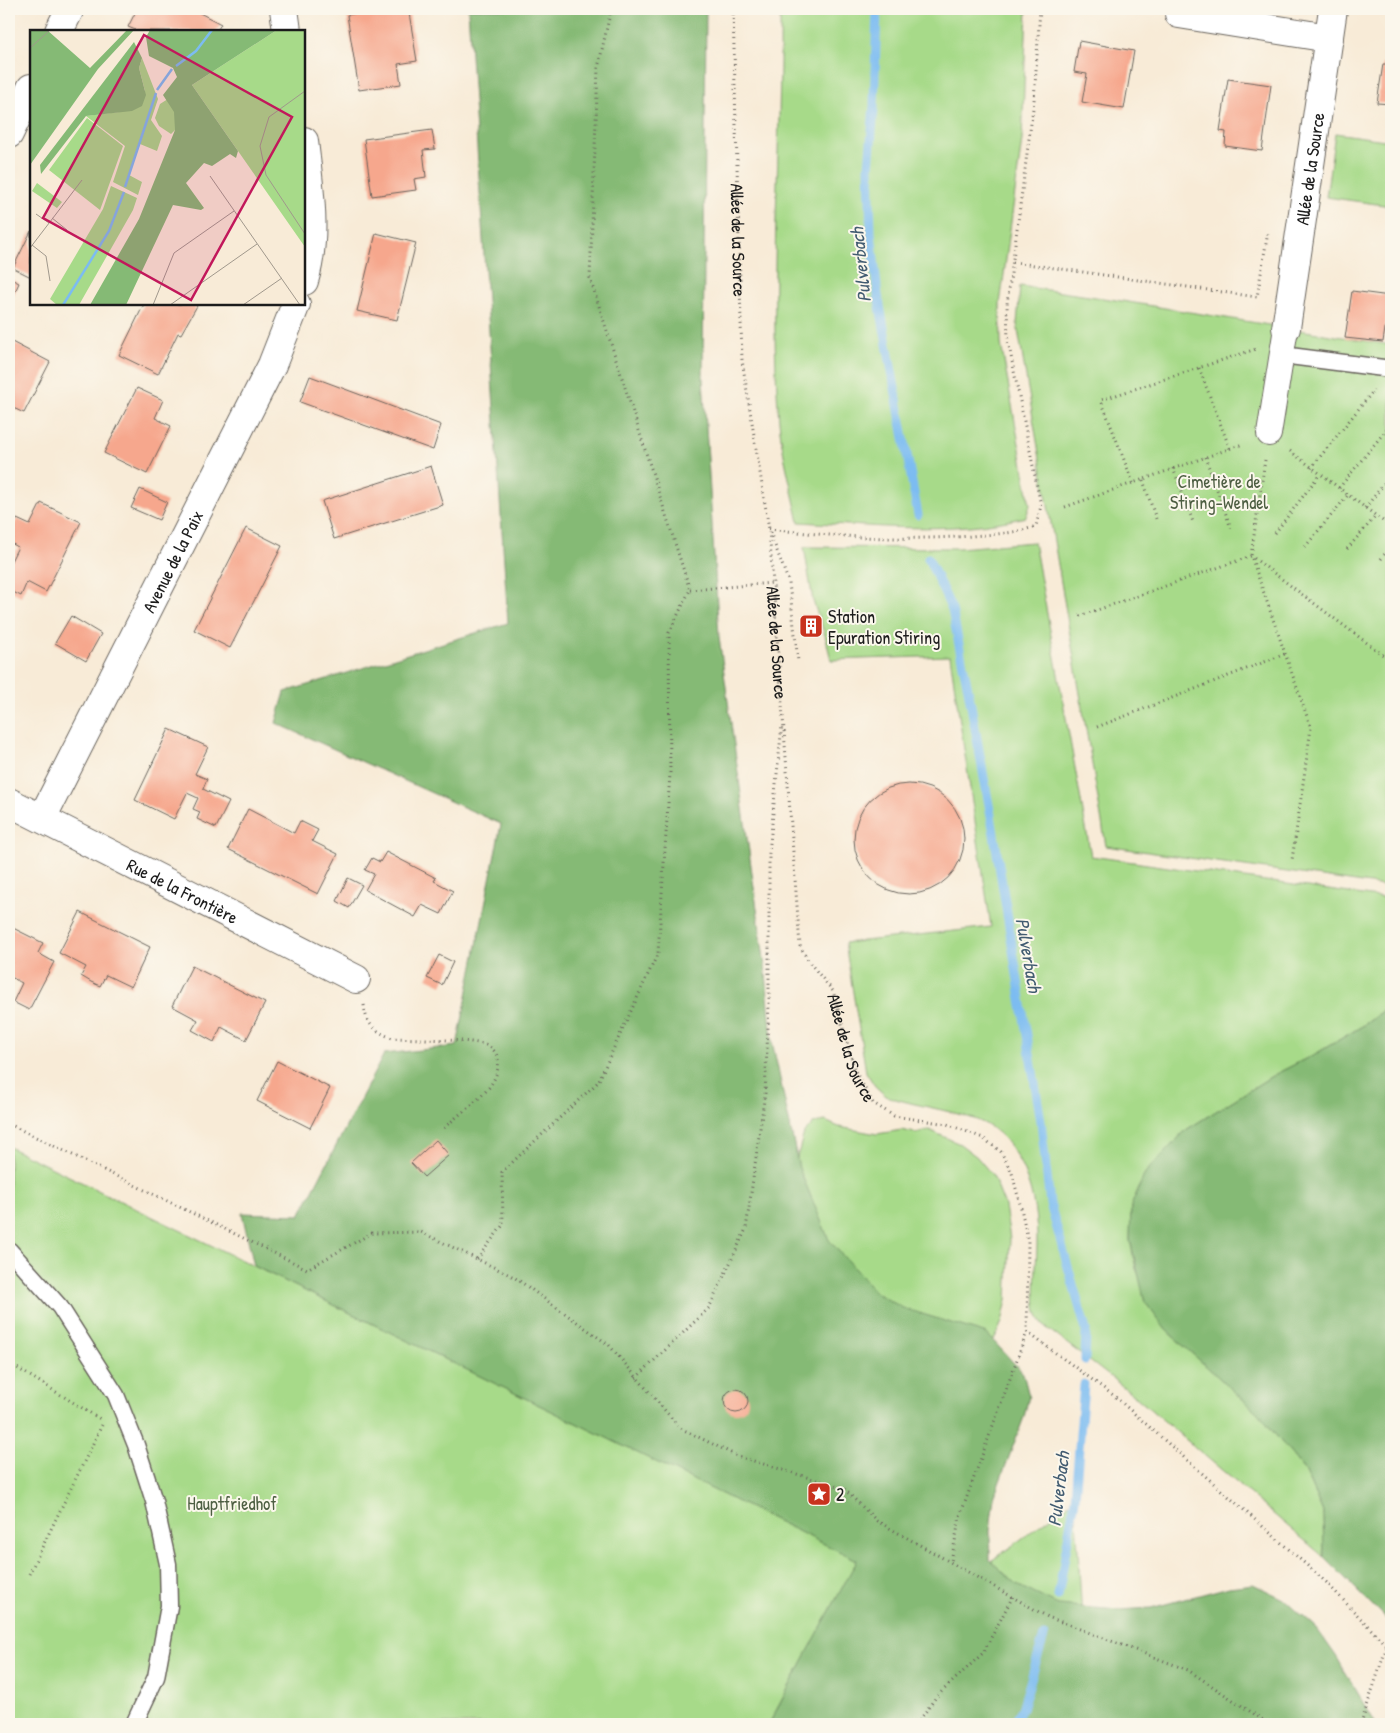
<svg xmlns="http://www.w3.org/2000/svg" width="1400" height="1733" font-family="'Patrick Hand',sans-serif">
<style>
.green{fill:#a7da89;stroke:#627b52}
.forest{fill:#85ba75;stroke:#506b48}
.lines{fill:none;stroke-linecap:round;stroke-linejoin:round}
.stream{stroke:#7cbcf1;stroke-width:9}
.building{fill:#f6a78d}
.service-casing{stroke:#69645d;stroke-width:19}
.pedestrian-casing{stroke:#69645d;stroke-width:26}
.minor-casing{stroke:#69645d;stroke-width:30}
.path{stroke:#69645d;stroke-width:3;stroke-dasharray:1 4;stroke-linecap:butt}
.service{stroke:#fff;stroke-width:16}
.pedestrian{stroke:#fff;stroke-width:24}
.minor{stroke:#fff;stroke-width:28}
.labels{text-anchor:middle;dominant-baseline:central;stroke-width:4;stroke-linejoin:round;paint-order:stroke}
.street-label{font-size:18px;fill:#1c1c1c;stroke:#fbf7ec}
.park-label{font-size:18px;fill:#4d5e42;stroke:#fbf7ec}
.poi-label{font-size:18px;fill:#1c1c1c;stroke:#fbf7ec;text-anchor:start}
.water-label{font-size:19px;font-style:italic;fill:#425c71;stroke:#fbf7ec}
.inset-river{fill:none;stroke:#7cbcf1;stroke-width:2.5}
.inset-road{fill:none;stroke:#a0988c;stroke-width:1}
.view{fill:#c2185b;fill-opacity:0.15;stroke:#c2185b;stroke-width:2.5}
.inset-edge{fill:none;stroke:#1c1c1c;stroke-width:2.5}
</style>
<rect width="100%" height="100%" fill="#fbf7ec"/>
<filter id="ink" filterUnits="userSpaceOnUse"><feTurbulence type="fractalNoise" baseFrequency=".02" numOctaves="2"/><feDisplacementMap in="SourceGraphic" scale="10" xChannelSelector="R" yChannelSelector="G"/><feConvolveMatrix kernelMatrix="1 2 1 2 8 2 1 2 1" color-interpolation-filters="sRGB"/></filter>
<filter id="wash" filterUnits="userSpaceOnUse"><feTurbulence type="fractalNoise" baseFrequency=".0096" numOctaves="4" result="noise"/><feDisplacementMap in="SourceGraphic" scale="20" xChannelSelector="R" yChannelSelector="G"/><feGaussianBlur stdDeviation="1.12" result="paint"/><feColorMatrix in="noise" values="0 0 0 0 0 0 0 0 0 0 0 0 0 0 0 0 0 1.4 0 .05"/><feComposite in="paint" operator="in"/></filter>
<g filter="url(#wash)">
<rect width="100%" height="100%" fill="#f8ebd7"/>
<g class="green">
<path d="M780,9H1027L1022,140L1000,304L1001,344L1030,505L1026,517C952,535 874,526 799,522C792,489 782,455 779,421C768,284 782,146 780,9Z"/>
<polygon points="1335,133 1391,141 1391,206 1326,197"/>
<polygon points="1020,286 1116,300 1391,345 1391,887 1106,846 1017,324"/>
<path d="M1034,542L1091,856L1391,899V1005L1364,1025L1317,1053L1272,1076L1186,1130L1131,1207L1130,1240L1136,1269L1166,1330L1259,1413L1304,1470L1323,1512L1324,1557L1130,1392L1043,1325C1041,1321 1038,1316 1037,1311C1033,1297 1037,1260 1037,1243C1038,1201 1022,1137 977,1120C947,1109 915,1106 886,1096L875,1086L866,1072L845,943L991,927L950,656L831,660L825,635L813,601L804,547L959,548Z"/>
<polygon points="825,1121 839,1127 877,1134 902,1130 915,1133 929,1130 960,1144 977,1157 993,1176 1005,1206 1010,1239 1007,1300 1002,1322 985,1360 744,1275 785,1199 804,1133 813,1124"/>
<polygon points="9,1147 858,1560 769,1724 9,1724"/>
<polygon points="1075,1499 1082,1618 899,1630"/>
</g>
<g class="forest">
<polygon points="468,9 706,9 703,378 719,637 766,973 772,1041 799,1168 829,1240 876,1293 903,1308 987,1334 1023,1373 1029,1396 1024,1417 994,1497 990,1530 990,1560 1017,1585 1058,1605 1119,1610 1151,1608 1229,1587 1253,1584 1284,1599 1317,1629 1336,1656 1376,1724 769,1724 857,1560 254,1266 242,1213 300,1215 384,1054 457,1046 501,824 276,723 285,692 508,623"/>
<polygon points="1391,1005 1391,1624 1324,1557 1323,1512 1304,1470 1258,1413 1166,1330 1145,1302 1130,1240 1131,1206 1145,1173 1186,1130 1272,1076 1317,1053 1364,1025"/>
</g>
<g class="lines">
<g class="stream">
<polyline points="877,9 874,106 869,168 871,233 878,295 918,515"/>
<polyline points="928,558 952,610 968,689 991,816 1041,1121 1050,1204 1086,1330 1085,1360"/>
<polyline points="1058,1596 1075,1499 1084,1384"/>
<polyline points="1013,1724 1022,1709 1044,1636"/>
</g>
</g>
<g id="blocks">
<g class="building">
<polygon points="137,9 192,9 221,24 217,31 138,31 128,27"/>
<polygon points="369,9 417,9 418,12 409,13 417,61 398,64 401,84 359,90 347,15 369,11"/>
<polygon points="1079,41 1134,51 1124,109 1082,102 1087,74 1074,72"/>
<polygon points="1383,64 1391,64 1391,104 1377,103"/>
<polygon points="1228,79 1271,85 1262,151 1225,146 1226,132 1220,131"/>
<polygon points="432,130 435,149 423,150 426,177 414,179 416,190 372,196 364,139"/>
<polygon points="31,231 31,277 13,268"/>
<polygon points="376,233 416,243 397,320 357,311"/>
<polygon points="9,278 19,283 9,305"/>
<polygon points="1352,291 1390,296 1383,342 1345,338"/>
<polygon points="144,304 198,304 181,334 178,333 158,374 119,355"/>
<polygon points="10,341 50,362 24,413 9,406"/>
<polygon points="310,376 441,425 433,450 300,402"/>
<polygon points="137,388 163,400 155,418 171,426 147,474 104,453"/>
<polygon points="431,466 443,505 334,539 322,501"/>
<polygon points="140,489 167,502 159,520 131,508"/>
<polygon points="41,503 81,522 46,592 27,582 21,596 9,590 9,565 18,547 9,542 9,534 17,519 30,525"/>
<polygon points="246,528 282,546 230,648 194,630"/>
<polygon points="71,616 101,634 86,661 55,643"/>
<polygon points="815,621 816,629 808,631 807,622"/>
<polygon points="169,729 208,747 195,774 207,779 203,789 229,802 216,828 197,819 200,812 193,809 198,798 187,793 174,819 135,800"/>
<circle cx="909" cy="839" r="55"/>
<polygon points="248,809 294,833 300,821 318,830 312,841 338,854 318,894 228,849"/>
<polygon points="386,852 436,878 434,881 453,891 441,914 422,905 415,917 365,890 374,874 365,870 372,858 380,862"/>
<polygon points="348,878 362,885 349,908 337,901"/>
<polygon points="80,912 150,947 131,987 106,975 100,986 91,982 81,976 86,967 59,953"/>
<polygon points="9,926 43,943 38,953 54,962 29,1010 13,1002 22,983 9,976"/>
<polygon points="439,955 453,962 442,985 427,978"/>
<polygon points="192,966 265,1003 246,1040 221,1027 214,1042 192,1030 198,1020 172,1006"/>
<polygon points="277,1061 330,1088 310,1128 257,1101"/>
<polygon points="436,1140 449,1155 424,1177 411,1163"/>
<circle cx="736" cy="1401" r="12"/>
</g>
</g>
</g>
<g filter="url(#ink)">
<use href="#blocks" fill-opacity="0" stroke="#69645d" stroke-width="1"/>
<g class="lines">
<g class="service-casing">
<g id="service">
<polyline points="1282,355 1391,369"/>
<polyline points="9,1250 60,1307 116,1395 136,1445 154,1501 168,1564 169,1606 156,1677 134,1724"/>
</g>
</g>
<g class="pedestrian-casing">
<polyline id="pedestrian" points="1269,434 1286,328"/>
</g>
<g class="minor-casing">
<g id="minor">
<polyline points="284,9 287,31"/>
<polyline points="1179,14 1329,38"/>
<polyline points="59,31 70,9"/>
<polyline points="9,134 31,88"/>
<path d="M304,141C309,186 318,236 304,281"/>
<path id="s2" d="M1286,328L1333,9"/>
<path id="s3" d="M9,802L356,979"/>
<path id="s4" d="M42,818L272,365L296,304"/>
</g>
</g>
<g class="path">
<path id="s1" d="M733,9L742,360L769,529L800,946L809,962L833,991L855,1071L873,1103L894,1116L947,1124L983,1138L1001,1152L1012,1173L1021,1208L1028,1241L1027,1332L960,1516L951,1561"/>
<polyline points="1013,262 1257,297 1268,232"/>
<polyline points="1199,368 1230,449"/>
<polyline points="1290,451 1391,527"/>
<polyline points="1205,457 1231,528"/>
<polyline points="1265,460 1251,556 1311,728 1292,860"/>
<polyline points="1173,468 1193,522"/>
<polyline points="1311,468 1374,390"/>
<polyline points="1143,480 1157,522"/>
<polyline points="1133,483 1101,400 1256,349"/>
<polyline points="1339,488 1391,424"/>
<polyline points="1065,507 1243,444"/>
<polyline points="1365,508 1391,475"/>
<path d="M769,529C836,537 904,541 972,536C994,534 1015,534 1036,526L1041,506L1008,341L1007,304L1034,101L1040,9"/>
<polyline points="770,532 789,583 798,661"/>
<polyline points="1275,533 1320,474"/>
<polyline points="1305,547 1348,495"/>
<polyline points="1347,549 1376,516"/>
<polyline points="1381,559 1391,546"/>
<polyline points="690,590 773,583"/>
<polyline points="1080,616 1251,556 1391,661"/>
<polyline points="1097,727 1285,654"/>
<path d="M364,1005C366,1025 375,1031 392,1038C411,1039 476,1039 488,1046C506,1056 497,1078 487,1090C474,1104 458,1115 444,1128"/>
<polyline points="9,1124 307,1269 372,1233 421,1232 514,1277 609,1345 680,1428 737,1456 843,1488 877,1521 1048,1617 1188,1670 1269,1724"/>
<polyline points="477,1259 503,1225 502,1172 598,1082 658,953 670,774 669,633 690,590 590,278 598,68 611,9"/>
<polyline points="1027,1332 1113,1395 1326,1582 1387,1646 1391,1647"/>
<polyline points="9,1363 100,1419"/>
<polyline points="636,1378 709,1308 746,1229 765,1093 769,1005 769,853 782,725"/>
<polyline points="29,1574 102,1425"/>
<polyline points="917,1724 936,1697 983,1653 1013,1596"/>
<polyline points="1361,1724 1387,1646"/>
</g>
<use href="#service" class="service"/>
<use href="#pedestrian" class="pedestrian"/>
<use href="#minor" class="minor"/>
</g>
</g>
<defs>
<g id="building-square" transform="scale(1.25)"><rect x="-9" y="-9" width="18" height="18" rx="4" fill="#c8321e" stroke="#fbf7ec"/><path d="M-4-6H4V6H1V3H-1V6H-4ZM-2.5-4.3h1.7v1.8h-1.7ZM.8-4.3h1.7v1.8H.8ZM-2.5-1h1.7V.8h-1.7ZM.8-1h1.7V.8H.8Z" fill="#fff"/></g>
<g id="sight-square" transform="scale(1.25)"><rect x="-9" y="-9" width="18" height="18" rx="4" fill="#c8321e" stroke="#fbf7ec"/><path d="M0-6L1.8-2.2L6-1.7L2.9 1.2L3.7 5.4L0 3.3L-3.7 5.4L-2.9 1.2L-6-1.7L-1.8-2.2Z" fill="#fff"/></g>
</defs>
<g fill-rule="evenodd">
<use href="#building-square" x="811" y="626"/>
<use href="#sight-square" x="819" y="1494"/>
</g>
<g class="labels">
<g class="street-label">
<text stroke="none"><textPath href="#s2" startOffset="161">Allée de la Source</textPath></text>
<text stroke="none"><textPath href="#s1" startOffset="231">Allée de la Source</textPath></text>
<text stroke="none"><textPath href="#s4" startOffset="288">Avenue de la Paix</textPath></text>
<text stroke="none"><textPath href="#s1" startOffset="636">Allée de la Source</textPath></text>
<text stroke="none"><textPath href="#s3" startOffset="195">Rue de la Frontière</textPath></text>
<text stroke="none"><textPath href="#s1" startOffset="1056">Allée de la Source</textPath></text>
</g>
<g class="park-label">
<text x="1219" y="481">Cimetière de<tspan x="1219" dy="21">Stiring-Wendel</tspan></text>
<text x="232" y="1503">Hauptfriedhof</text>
</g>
<g class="poi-label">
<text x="828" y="616">Station<tspan x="828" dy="21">Epuration Stiring</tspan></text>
<text x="836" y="1494">2</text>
</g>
<g class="water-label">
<text transform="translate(860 265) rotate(-96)">Pulverbach</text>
<text transform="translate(1029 955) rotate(80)">Pulverbach</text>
<text transform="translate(1058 1489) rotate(-83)">Pulverbach</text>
</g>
</g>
<g transform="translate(30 30)">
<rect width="275" height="275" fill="#f8ebd7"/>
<path d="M247,0H275V217L162,55ZM112,28L128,69L121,90L132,106L127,121L110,114L99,145L112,152L108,165L83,152L95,116L56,86L89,82L115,61L109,38ZM141,67L148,97L141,104L129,96L125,88L130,74ZM57,88L93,116L70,180L19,140ZM7,153L32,172L27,178L2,161ZM81,156L107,168L103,180L49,275H27L20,269L73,179Z" fill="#a7da89"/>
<path d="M0,0H17L60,38L97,0H104L68,39L0,135ZM120,0H247L162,55L208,121L206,128L200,124L182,136L174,133L156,153L174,178L171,180L143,175L96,275H60L109,189L145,100L144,82L133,65L147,47L143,38L119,26L116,7ZM104,12L112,28L109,38L116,65L112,76L102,81L56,86L11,144L10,135Z" fill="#85ba75"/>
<path class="inset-river" d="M146,36L166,21L182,0M127,60L142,39M95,157L126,63M33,275L79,201L94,162"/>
<path class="inset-road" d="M0,18L20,0M275,61L239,87L230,116L236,145L275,204M180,146L270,275M6,184L19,193M22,188L37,200M2,215L16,226L20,251M0,218L52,150M0,251V268M123,275L144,223L204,181M140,275L227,214M213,275L252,248"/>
<path class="view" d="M114,5L262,87L161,270L13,188Z"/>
<rect width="275" height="275" class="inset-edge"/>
</g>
<rect width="1400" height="1733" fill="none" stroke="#fbf7ec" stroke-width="30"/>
</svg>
